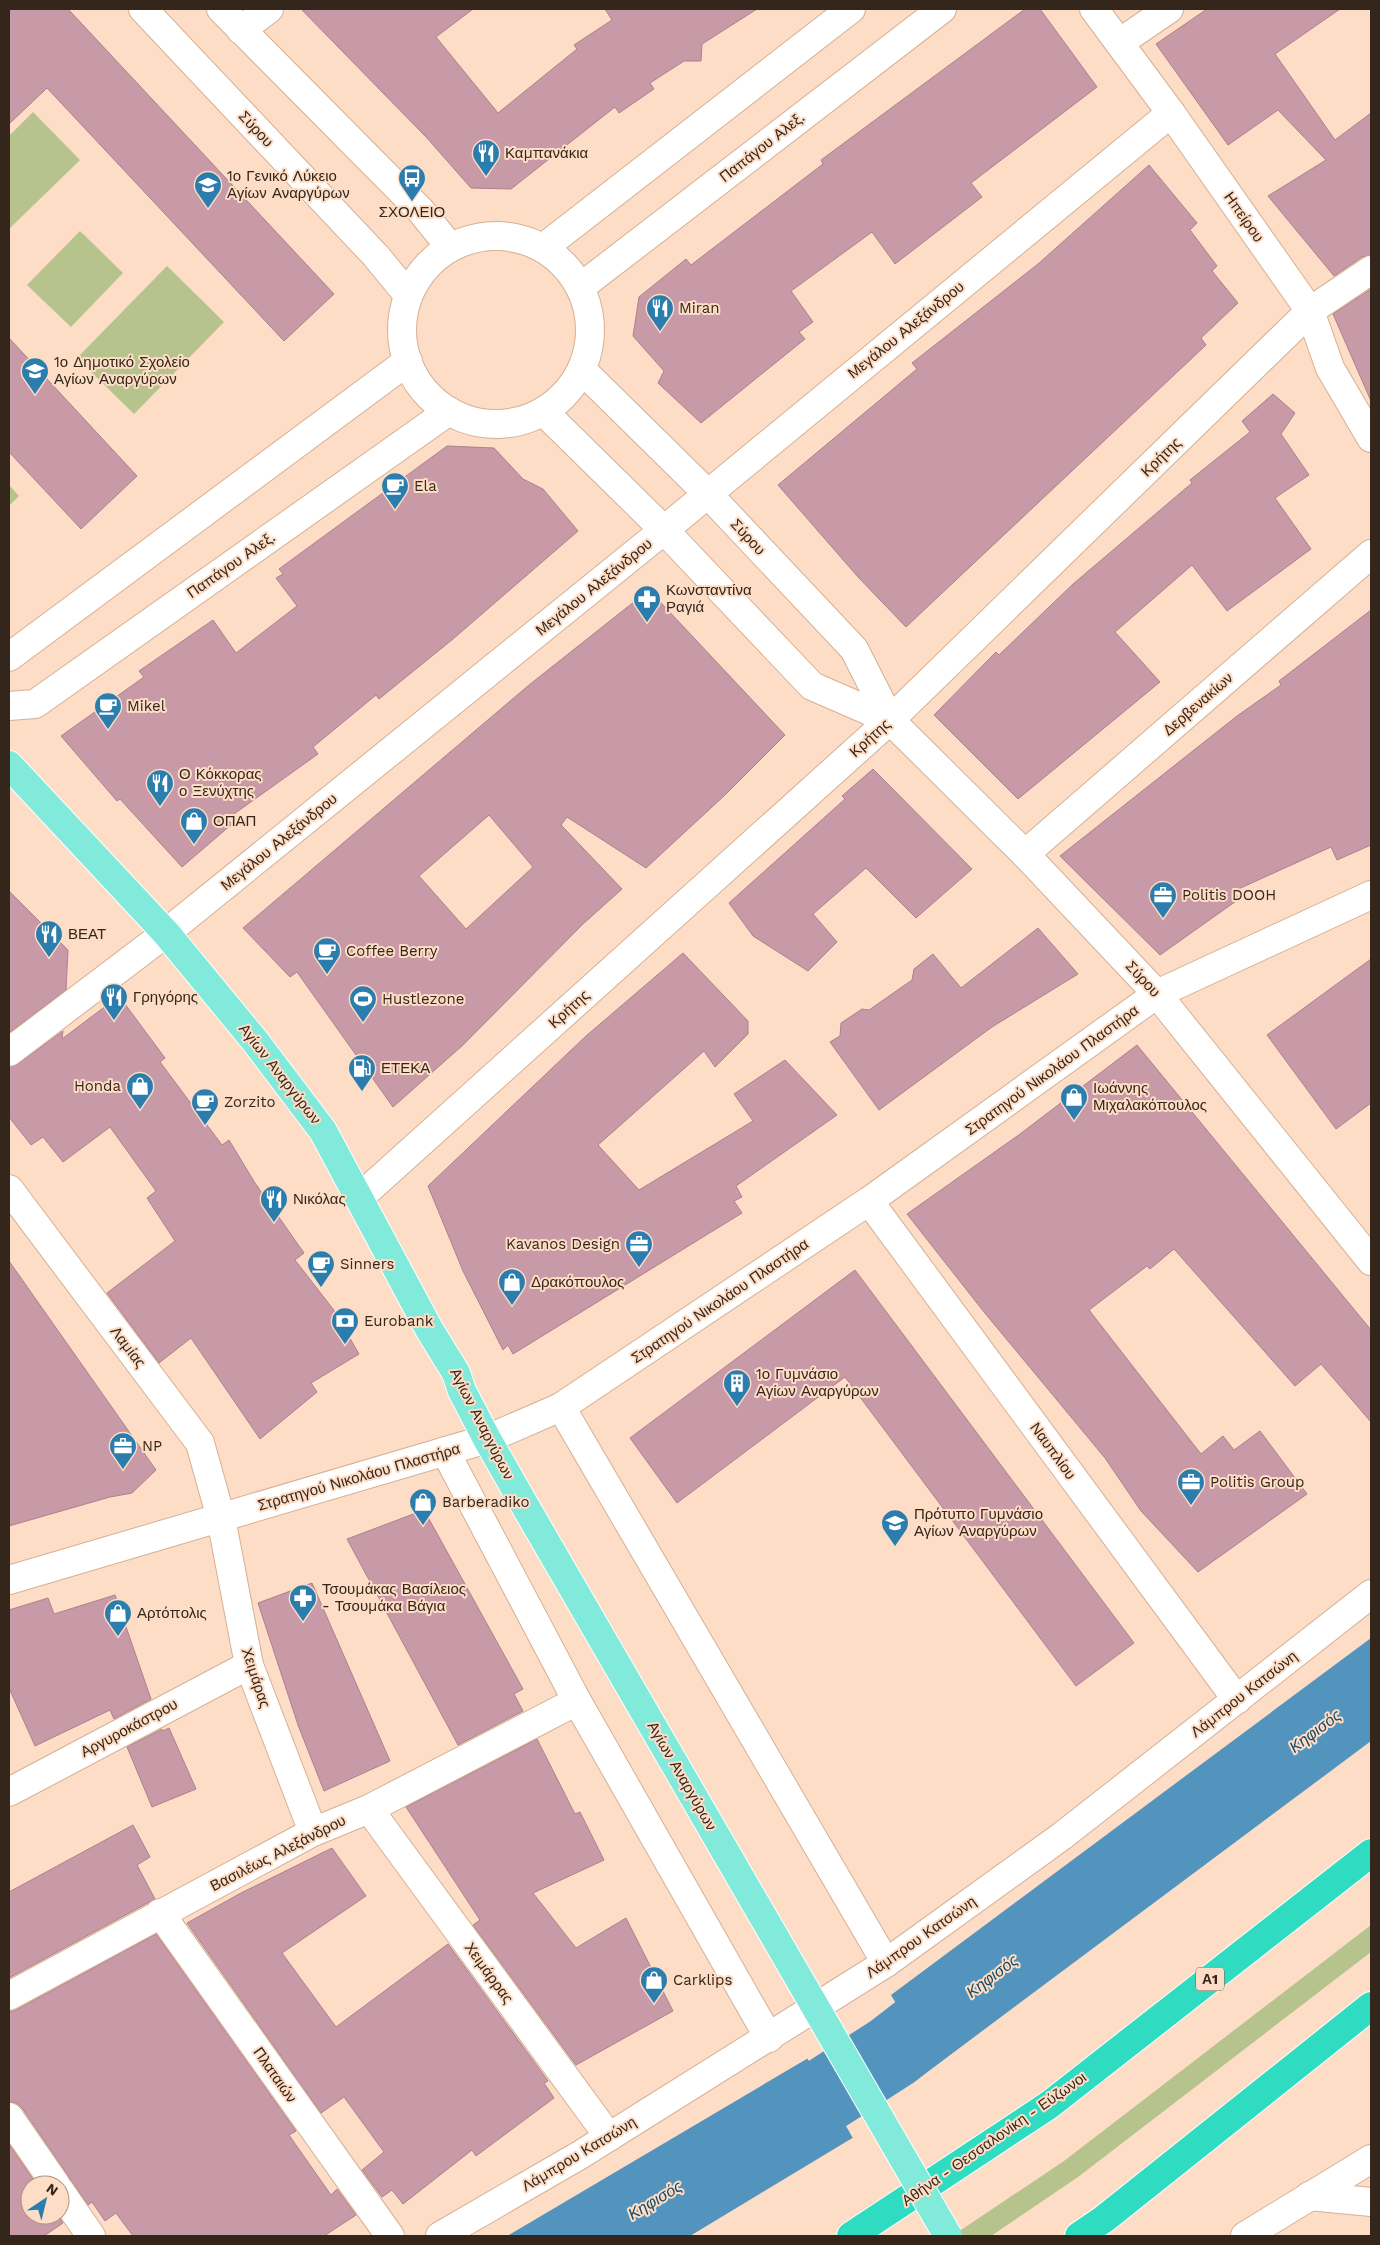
<svg xmlns="http://www.w3.org/2000/svg" width="1380" height="2245" font-family="'Work Sans',sans-serif">
<style>
.green{fill:#b6c38c}
.water{fill:#5394be}
.pier{fill:#fdddc6}
.lines{fill:none;stroke-linecap:round;stroke-linejoin:round}
.river{stroke:#5394be;stroke-width:75}
.building{fill:#c899a7;stroke:#ae808e;fill-rule:evenodd}
.minor-casing{stroke:#d6b093;stroke-width:30}
.major-casing{stroke:#fff;stroke-width:30}
.highway-casing{stroke:#fff;stroke-width:30}
.minor{stroke:#fff;stroke-width:28}
.major{stroke:#82eada;stroke-width:28}
.highway{stroke:#2fdcc1;stroke-width:28}
.major-bridge-casing{stroke:#fff;stroke-width:30;stroke-linecap:butt}
.major-bridge{stroke:#82eada;stroke-width:28}
.labels{text-anchor:middle;dominant-baseline:central;stroke-width:4;stroke-linejoin:round;paint-order:stroke}
.shield{fill:#fdddc6;stroke:#705d4e;stroke-width:1}
.shield-label{font-size:14px;font-weight:bold;fill:#34261a}
.street-label{font-size:15px;fill:#34261a;stroke:#fdddc6}
.poi-label{font-size:15px;fill:#34261a;stroke:#fdddc6;text-anchor:start}
.water-label{font-size:16px;font-style:italic;fill:#164967;stroke:#fdddc6}
</style>
<rect width="100%" height="100%" fill="#fdddc6"/>
<g class="green">
<polygon points="33,112 80,160 9,229 9,136"/>
<polygon points="80,231 123,273 71,327 27,285"/>
<polygon points="167,266 224,322 134,414 77,358"/>
<polygon points="9,485 19,496 9,506"/>
<polygon points="1371,1925 1371,1952 1078,2177 991,2236 952,2236 1064,2161"/>
</g>
<g class="water">
<polygon points="1371,1638 1371,1741 934,2067 891,1995"/>
<polygon points="810,2057 859,2134 690,2236 507,2236"/>
</g>
<polygon class="pier" points="809,2054 812,2055 861,2133 854,2140 806,2056"/>
<g class="lines">
<polyline class="river" points="595,2236 746,2146 892,2052 996,1972"/>
</g>
<g class="building">
<polygon points="9,9 68,9 334,294 284,341 47,88 9,124"/>
<polygon points="301,9 473,9 436,37 498,113 577,49 574,45 612,20 605,9 757,9 702,44 701,61 684,61 650,83 654,89 619,113 615,107 511,189 471,188 427,138"/>
<polygon points="1025,9 1040,9 1097,87 971,183 982,197 895,264 872,232 791,291 813,322 799,332 805,339 701,423 658,383 664,371 633,336 639,297 686,259 691,265 823,164 821,160"/>
<polygon points="1207,9 1340,9 1275,54 1335,140 1371,113 1371,255 1362,257 1334,276 1268,196 1326,160 1278,110 1228,145 1156,44"/>
<polygon points="1149,165 1197,223 1190,230 1217,266 1212,271 1238,303 1201,338 1206,345 906,627 858,577 778,485 917,369 912,363 1038,264"/>
<polygon points="1371,289 1371,401 1333,314"/>
<polygon points="9,338 137,476 81,529 9,452"/>
<polygon points="1273,394 1295,413 1281,434 1309,475 1275,498 1311,549 1227,611 1192,565 1115,632 1160,682 1018,799 934,715 996,652 999,655 1073,584 1192,483 1190,480 1250,432 1242,421"/>
<polygon points="447,446 494,448 523,479 543,489 578,531 453,639 379,699 376,695 313,747 318,754 227,819 232,824 182,867 120,799 117,801 61,736 144,677 139,671 213,620 236,653 297,606 276,578 283,574 279,569"/>
<path d="M649,590L785,735L725,795L646,868L567,817L561,825L622,889L583,924L463,1045L393,1107L297,972L290,977L243,928L529,685ZM489,815L533,867L466,929L419,876Z"/>
<polygon points="1371,610 1371,845 1337,860 1331,847 1234,891 1239,899 1160,955 1060,856 1237,716 1281,685 1279,681"/>
<polygon points="873,769 972,869 916,918 866,868 813,914 837,942 808,971 753,936 729,903 845,799 842,796"/>
<polygon points="9,891 68,950 66,990 9,1033"/>
<polygon points="1038,928 1078,974 992,1027 879,1110 830,1042 840,1036 841,1023 862,1009 869,1010 912,980 914,969 933,954 961,988"/>
<polygon points="683,953 748,1021 748,1034 715,1067 704,1051 598,1145 639,1190 753,1121 734,1094 785,1060 837,1115 736,1186 742,1197 734,1201 742,1213 513,1354 508,1345 503,1350 463,1271 428,1186 586,1036"/>
<polygon points="1371,959 1371,1103 1336,1129 1267,1035"/>
<polygon points="119,996 165,1058 160,1062 222,1145 229,1140 255,1183 304,1253 295,1260 333,1309 359,1354 311,1383 317,1392 260,1439 191,1338 159,1363 107,1293 175,1241 147,1198 156,1191 110,1127 63,1162 43,1137 31,1145 9,1117 9,1067 18,1064 63,1031 62,1039"/>
<polygon points="1137,1045 1371,1330 1371,1422 1321,1364 1295,1386 1174,1249 1150,1269 1147,1266 1089,1310 1201,1454 1223,1436 1234,1450 1260,1431 1307,1494 1198,1572 1141,1511 1105,1458 984,1312 907,1214 1020,1134"/>
<polygon points="9,1261 156,1470 132,1493 110,1497 9,1526"/>
<polygon points="855,1270 1134,1643 1076,1686 845,1377 677,1503 630,1438"/>
<polygon points="424,1510 523,1689 514,1694 523,1711 458,1745 347,1539"/>
<polygon points="312,1583 390,1761 324,1791 298,1725 258,1603"/>
<polygon points="115,1595 151,1699 114,1719 110,1710 35,1746 9,1688 9,1610 48,1598 54,1614"/>
<polygon points="169,1728 196,1789 152,1807 127,1747 162,1729 163,1731"/>
<polygon points="537,1739 575,1814 580,1812 604,1860 533,1893 576,1948 626,1918 673,2011 576,2065 473,1925 480,1920 406,1807"/>
<polygon points="133,1825 150,1857 137,1865 155,1899 9,1978 9,1892"/>
<polygon points="332,1848 366,1896 282,1953 336,2027 448,1944 548,2081 544,2083 554,2098 476,2156 472,2150 403,2204 392,2190 382,2197 362,2170 384,2152 344,2097 321,2113 187,1923 241,1893"/>
<polygon points="156,1934 296,2131 289,2135 331,2195 337,2189 356,2215 324,2236 133,2236 116,2213 105,2221 92,2202 88,2205 22,2108 16,2103 9,2102 9,2012 16,2010"/>
<polygon points="9,2144 37,2185 30,2185 30,2215 58,2215 63,2223 44,2236 9,2236"/>
</g>
<g class="lines">
<g class="minor-casing">
<g id="minor">
<polyline points="143,9 376,256 408,295"/>
<polyline points="221,9 421,211 450,247"/>
<polyline points="1094,9 1171,113 1310,311 1330,368 1371,438"/>
<polyline points="241,30 269,9"/>
<polyline points="1119,43 1169,9"/>
<circle cx="496" cy="330" r="94"/>
<polyline points="543,248 851,9"/>
<polyline points="582,286 942,9"/>
<polyline points="583,371 707,493 854,649 890,720 1025,854 1157,994 1371,1261"/>
<polyline points="544,412 664,530 812,686 890,720"/>
<polyline points="9,657 408,361"/>
<polyline points="9,706 35,704 449,411"/>
<polyline points="1025,854 1371,554"/>
<polyline points="9,1052 166,933 664,530 1171,113"/>
<polyline points="9,1189 200,1443 221,1518 249,1665 313,1832"/>
<polyline points="359,1198 890,720 1310,311 1371,270"/>
<polyline points="869,1201 1237,1700"/>
<polyline points="561,1407 886,1963"/>
<polyline points="445,1451 577,1701 769,2038"/>
<polyline points="9,1580 487,1439 561,1407 869,1201 1157,994 1371,895"/>
<polyline points="9,1792 249,1665"/>
<polyline points="369,1809 609,2137"/>
<polyline points="160,1913 390,2236"/>
<polyline points="9,1996 313,1832 369,1809 577,1701"/>
<polyline points="9,2117 56,2185"/>
<polyline points="60,2191 91,2236"/>
<polyline points="1309,2196 1371,2202"/>
<polyline points="440,2236 580,2155 886,1963 1062,1836 1371,1594"/>
<polyline points="1245,2236 1371,2159"/>
</g>
</g>
<g class="major-casing">
<polyline id="major" points="9,765 166,933 255,1041 323,1131 429,1329 456,1373 462,1391 487,1439 528,1511"/>
</g>
<g class="highway-casing">
<g id="highway">
<polyline points="851,2236 1049,2105 1371,1853"/>
<polyline points="1079,2236 1104,2219 1371,2006"/>
</g>
</g>
<use href="#minor" class="minor"/>
<use href="#major" class="major"/>
<use href="#highway" class="highway"/>
<g class="major-bridge-casing">
<polyline id="major-bridge" points="528,1511 948,2236"/>
</g>
<use href="#major-bridge" class="major-bridge"/>
</g>
<defs>
<g id="restaurant-pin" transform="scale(1.4375)"><path d="M0 17L-7.5 6A9.5 9.5 0 1 1 7.5 6Z" fill="#2a7dad" stroke="#fdddc6"/><path d="M-5-6h1v4h1v-4h1v4h1v-4h1v5L-1.5 .5V6h-2V.5L-5-1ZM5-6V6H3V1.5H1.5Q1.5-4 5-6Z" fill="#fff"/></g>
<g id="bus-pin" transform="scale(1.4375)"><path d="M0 17L-7.5 6A9.5 9.5 0 1 1 7.5 6Z" fill="#2a7dad" stroke="#fdddc6"/><path d="M-5-6H5V4H4V6H2V4H-2V6H-4V4H-5ZM-3.5-4V0h7V-4ZM-3.5 1.2v1.5H-2V1.2ZM2 1.2v1.5H3.5V1.2Z" fill="#fff"/></g>
<g id="school-pin" transform="scale(1.4375)"><path d="M0 17L-7.5 6A9.5 9.5 0 1 1 7.5 6Z" fill="#2a7dad" stroke="#fdddc6"/><path d="M0-5L7-2L0 1L-7-2ZM-4 1L0 2.5L4 1V4Q0 6-4 4Z" fill="#fff"/></g>
<g id="cafe-pin" transform="scale(1.4375)"><path d="M0 17L-7.5 6A9.5 9.5 0 1 1 7.5 6Z" fill="#2a7dad" stroke="#fdddc6"/><path d="M-5.5-4.5H6V0H3Q3 3.5 0 3.5H-2.5Q-5.5 3.5-5.5 0ZM3-3.2v2h1.7v-2ZM-6 4.5H4V6H-6Z" fill="#fff"/></g>
<g id="pharmacy-pin" transform="scale(1.4375)"><path d="M0 17L-7.5 6A9.5 9.5 0 1 1 7.5 6Z" fill="#2a7dad" stroke="#fdddc6"/><path d="M-2-6h4v4h4v4h-4v4h-4v-4h-4v-4h4Z" fill="#fff"/></g>
<g id="shop-pin" transform="scale(1.4375)"><path d="M0 17L-7.5 6A9.5 9.5 0 1 1 7.5 6Z" fill="#2a7dad" stroke="#fdddc6"/><path d="M-5-2.5h2.3a2.7 3.5 0 0 1 5.4 0H5L5.5 6h-11ZM-1.5-2.5h3a1.5 2.3 0 0 0-3 0Z" fill="#fff"/></g>
<g id="office-pin" transform="scale(1.4375)"><path d="M0 17L-7.5 6A9.5 9.5 0 1 1 7.5 6Z" fill="#2a7dad" stroke="#fdddc6"/><path d="M-6-3h4V-5.5h4V-3h4V5H-6ZM-1-4.5V-3h2v-1.5ZM-6 0V1H6V0Z" fill="#fff"/></g>
<g id="stadium-pin" transform="scale(1.4375)"><path d="M0 17L-7.5 6A9.5 9.5 0 1 1 7.5 6Z" fill="#2a7dad" stroke="#fdddc6"/><path d="M0-5a6.5 5 0 1 0 0 10a6.5 5 0 1 0 0-10ZM-3.5-1.8h7v3.6h-7Z" fill="#fff"/></g>
<g id="fuel-pin" transform="scale(1.4375)"><path d="M0 17L-7.5 6A9.5 9.5 0 1 1 7.5 6Z" fill="#2a7dad" stroke="#fdddc6"/><path d="M-5.5-6h7V0h2V4h1.3V-2.5L3-4.5l.8-.8L6-3V5H2.5V1h-1V6h-7ZM-4.2-4.7v3.2H.2V-4.7Z" fill="#fff"/></g>
<g id="bank-pin" transform="scale(1.4375)"><path d="M0 17L-7.5 6A9.5 9.5 0 1 1 7.5 6Z" fill="#2a7dad" stroke="#fdddc6"/><path d="M-6-4H6V4H-6ZM0-2.3a2.3 2.3 0 1 0 0 4.6a2.3 2.3 0 1 0 0-4.6Z" fill="#fff"/></g>
<g id="building-pin" transform="scale(1.4375)"><path d="M0 17L-7.5 6A9.5 9.5 0 1 1 7.5 6Z" fill="#2a7dad" stroke="#fdddc6"/><path d="M-4-6H4V6H1V3H-1V6H-4ZM-2.5-4.3h1.7v1.8h-1.7ZM.8-4.3h1.7v1.8H.8ZM-2.5-1h1.7V.8h-1.7ZM.8-1h1.7V.8H.8Z" fill="#fff"/></g>
</defs>
<g fill-rule="evenodd">
<use href="#restaurant-pin" x="486" y="153"/>
<use href="#bus-pin" x="412" y="178"/>
<use href="#school-pin" x="208" y="185"/>
<use href="#restaurant-pin" x="660" y="308"/>
<use href="#school-pin" x="35" y="371"/>
<use href="#cafe-pin" x="395" y="486"/>
<use href="#pharmacy-pin" x="647" y="599"/>
<use href="#cafe-pin" x="108" y="706"/>
<use href="#restaurant-pin" x="160" y="783"/>
<use href="#shop-pin" x="194" y="821"/>
<use href="#office-pin" x="1163" y="895"/>
<use href="#restaurant-pin" x="49" y="934"/>
<use href="#cafe-pin" x="327" y="951"/>
<use href="#restaurant-pin" x="114" y="997"/>
<use href="#stadium-pin" x="363" y="999"/>
<use href="#fuel-pin" x="362" y="1068"/>
<use href="#shop-pin" x="140" y="1086"/>
<use href="#shop-pin" x="1074" y="1097"/>
<use href="#cafe-pin" x="205" y="1102"/>
<use href="#restaurant-pin" x="274" y="1199"/>
<use href="#office-pin" x="639" y="1244"/>
<use href="#cafe-pin" x="321" y="1264"/>
<use href="#shop-pin" x="512" y="1282"/>
<use href="#bank-pin" x="345" y="1321"/>
<use href="#building-pin" x="737" y="1383"/>
<use href="#office-pin" x="123" y="1446"/>
<use href="#office-pin" x="1191" y="1482"/>
<use href="#shop-pin" x="423" y="1502"/>
<use href="#school-pin" x="895" y="1523"/>
<use href="#pharmacy-pin" x="303" y="1598"/>
<use href="#shop-pin" x="118" y="1613"/>
<use href="#shop-pin" x="654" y="1980"/>
</g>
<g class="labels">
<rect class="shield" x="1196" y="1967.5" width="28" height="23" rx="4"/>
<g class="shield-label">
<text x="1210" y="1979">Α1</text>
</g>
<g class="street-label">
<text transform="translate(256 129) rotate(47)">Σύρου</text>
<text transform="translate(762 147) rotate(-38)">Παπάγου Αλεξ.</text>
<text transform="translate(1244 217) rotate(55)">Ηπείρου</text>
<text transform="translate(906 330) rotate(-39)">Μεγάλου Αλεξάνδρου</text>
<text transform="translate(1161 457) rotate(-44)">Κρήτης</text>
<text transform="translate(748 537) rotate(47)">Σύρου</text>
<text transform="translate(231 565) rotate(-35)">Παπάγου Αλεξ.</text>
<text transform="translate(594 587) rotate(-39)">Μεγάλου Αλεξάνδρου</text>
<text transform="translate(1198 704) rotate(-41)">Δερβενακίων</text>
<text transform="translate(870 738) rotate(-42)">Κρήτης</text>
<text transform="translate(279 842) rotate(-39)">Μεγάλου Αλεξάνδρου</text>
<text transform="translate(1143 979) rotate(47)">Σύρου</text>
<text transform="translate(569 1009) rotate(-42)">Κρήτης</text>
<text transform="translate(1052 1070) rotate(-36)">Στρατηγού Νικολάου Πλαστήρα</text>
<text transform="translate(280 1074) rotate(52)">Αγίων Αναργύρων</text>
<text transform="translate(720 1301) rotate(-34)">Στρατηγού Νικολάου Πλαστήρα</text>
<text transform="translate(128 1347) rotate(53)">Λαμίας</text>
<text transform="translate(482 1424) rotate(63)">Αγίων Αναργύρων</text>
<text transform="translate(1053 1451) rotate(54)">Ναυπλίου</text>
<text transform="translate(359 1477) rotate(-16)">Στρατηγού Νικολάου Πλαστήρα</text>
<text transform="translate(256 1678) rotate(72)">Χειμάρας</text>
<text transform="translate(1244 1694) rotate(-38)">Λάμπρου Κατσώνη</text>
<text transform="translate(129 1728) rotate(-28)">Αργυροκάστρου</text>
<text transform="translate(682 1776) rotate(60)">Αγίων Αναργύρων</text>
<text transform="translate(278 1853) rotate(-27)">Βασιλέως Αλεξάνδρου</text>
<text transform="translate(921 1937) rotate(-35)">Λάμπρου Κατσώνη</text>
<text transform="translate(489 1973) rotate(54)">Χειμάρρας</text>
<text transform="translate(275 2075) rotate(55)">Πλαταιών</text>
<text transform="translate(994 2139) rotate(-35)">Αθήνα - Θεσσαλονίκη - Εύζωνοι</text>
<text transform="translate(579 2154) rotate(-31)">Λάμπρου Κατσώνη</text>
</g>
<g class="poi-label">
<text x="505" y="153">Καμπανάκια</text>
<text x="227" y="176">1ο Γενικό Λύκειο<tspan x="227" dy="17">Αγίων Αναργύρων</tspan></text>
<text x="412" y="212" text-anchor="middle">ΣΧΟΛΕΙΟ</text>
<text x="679" y="308">Miran</text>
<text x="54" y="362">1ο Δημοτικό Σχολείο<tspan x="54" dy="17">Αγίων Αναργύρων</tspan></text>
<text x="414" y="486">Ela</text>
<text x="666" y="590">Κωνσταντίνα<tspan x="666" dy="17">Ραγιά</tspan></text>
<text x="127" y="706">Mikel</text>
<text x="179" y="774">Ο Κόκκορας<tspan x="179" dy="17">ο Ξενύχτης</tspan></text>
<text x="213" y="821">ΟΠΑΠ</text>
<text x="1182" y="895">Politis DOOH</text>
<text x="68" y="934">ΒΕΑΤ</text>
<text x="346" y="951">Coffee Berry</text>
<text x="133" y="997">Γρηγόρης</text>
<text x="382" y="999">Hustlezone</text>
<text x="381" y="1068">ΕΤΕΚΑ</text>
<text x="121" y="1086" text-anchor="end">Honda</text>
<text x="1093" y="1088">Ιωάννης<tspan x="1093" dy="17">Μιχαλακόπουλος</tspan></text>
<text x="224" y="1102">Zorzito</text>
<text x="293" y="1199">Νικόλας</text>
<text x="620" y="1244" text-anchor="end">Kavanos Design</text>
<text x="340" y="1264">Sinners</text>
<text x="531" y="1282">Δρακόπουλος</text>
<text x="364" y="1321">Eurobank</text>
<text x="756" y="1374">1ο Γυμνάσιο<tspan x="756" dy="17">Αγίων Αναργύρων</tspan></text>
<text x="142" y="1446">NP</text>
<text x="1210" y="1482">Politis Group</text>
<text x="442" y="1502">Barberadiko</text>
<text x="914" y="1514">Πρότυπο Γυμνάσιο<tspan x="914" dy="17">Αγίων Αναργύρων</tspan></text>
<text x="322" y="1589">Τσουμάκας Βασίλειος<tspan x="322" dy="17">- Τσουμάκα Βάγια</tspan></text>
<text x="137" y="1613">Αρτόπολις</text>
<text x="673" y="1980">Carklips</text>
</g>
<g class="water-label">
<text transform="translate(1315 1731) rotate(-37)">Κηφισός</text>
<text transform="translate(992 1976) rotate(-37)">Κηφισός</text>
<text transform="translate(655 2200) rotate(-31)">Κηφισός</text>
</g>
</g>
<rect width="1380" height="2245" fill="none" stroke="#34261a" stroke-width="20"/>
<g transform="translate(45 2200) rotate(35)"><circle r="24" fill="#fdddc6" stroke="#ad9481"/>
<path d="M0-4L9 19L0 12L-9 19Z" fill="#2a7dad"/>
<text y="-8" font-size="14" font-weight="bold" text-anchor="middle" fill="#34261a">N</text>
</g>
</svg>
